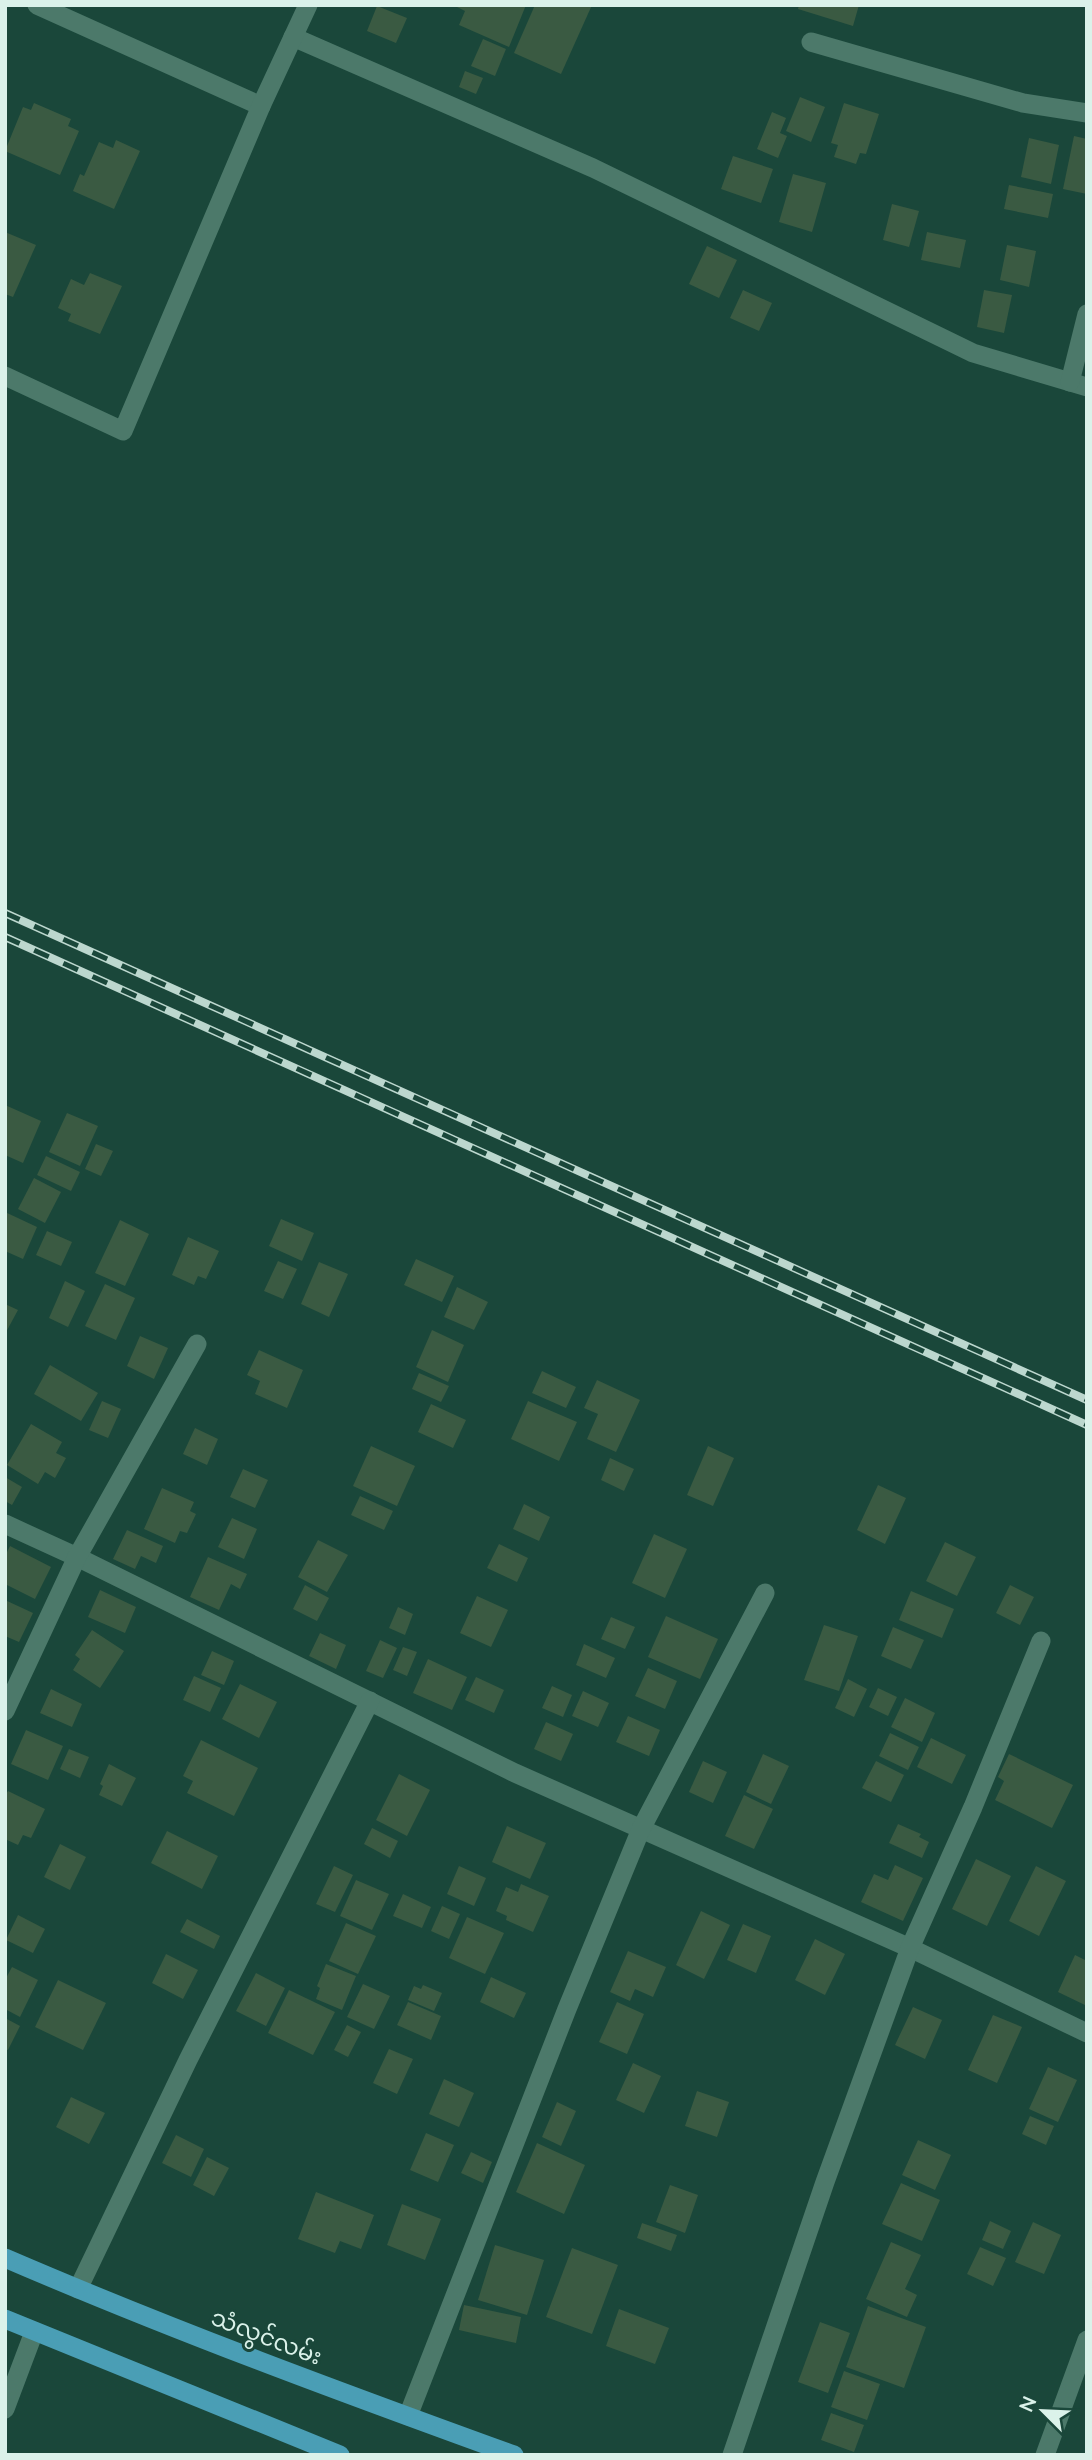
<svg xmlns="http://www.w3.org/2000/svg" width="1092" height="2460" font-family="Lato,'Noto Sans Myanmar',sans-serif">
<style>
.building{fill:#3a5a42}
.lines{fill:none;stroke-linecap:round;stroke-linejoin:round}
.minor{stroke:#4c796a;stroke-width:19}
.primary{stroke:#4a9eb5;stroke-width:19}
.rail-casing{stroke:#bcd7ce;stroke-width:8}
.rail{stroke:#1a473a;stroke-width:5;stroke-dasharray:16;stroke-linecap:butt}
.labels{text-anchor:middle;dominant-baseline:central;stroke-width:6;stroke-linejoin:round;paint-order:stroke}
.street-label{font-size:23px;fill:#dbf2ea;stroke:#1a473a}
</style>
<rect width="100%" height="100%" fill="#1a473a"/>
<g class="building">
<polygon points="453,5 526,5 509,47 459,25 465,11"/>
<polygon points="535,5 592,5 561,74 514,53"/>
<polygon points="799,5 859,5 853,26 798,9"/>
<polygon points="377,6 407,18 396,43 367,31"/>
<polygon points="483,39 506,49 495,76 471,66"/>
<polygon points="465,71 483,78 476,94 459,87"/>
<polygon points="800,97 825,107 811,142 786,131"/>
<polygon points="34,103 71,119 68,126 79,131 60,175 5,151 23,107 31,110"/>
<polygon points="844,103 879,114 866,154 860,153 856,164 834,157 838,145 831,143"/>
<polygon points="772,112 786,118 780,133 787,136 778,158 757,149"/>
<polygon points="1074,136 1087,139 1087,194 1063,189"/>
<polygon points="1029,138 1059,145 1051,184 1021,177"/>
<polygon points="116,140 140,151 114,209 73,191 80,174 84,176 99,142 113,148"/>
<polygon points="733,156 773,169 761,203 721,189"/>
<polygon points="793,174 826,183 812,232 779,222"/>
<polygon points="1009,185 1053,194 1048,218 1004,209"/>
<polygon points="892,204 919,211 909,247 883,240"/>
<polygon points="5,232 36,245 13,297 5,294"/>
<polygon points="927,232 966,240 960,268 921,260"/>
<polygon points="1007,245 1036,251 1029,287 1000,280"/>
<polygon points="707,246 737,260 719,298 689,284"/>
<polygon points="90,273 122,286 100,334 68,321 71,314 58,308 71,279 84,285"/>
<polygon points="743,290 772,303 759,331 730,318"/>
<polygon points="984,290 1012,295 1004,333 977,327"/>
<polygon points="5,1105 41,1121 23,1163 5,1155"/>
<polygon points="67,1113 98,1126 80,1166 49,1152"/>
<polygon points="96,1144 113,1151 101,1176 85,1169"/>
<polygon points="46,1156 80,1172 71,1191 37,1175"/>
<polygon points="34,1178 61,1192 45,1223 18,1209"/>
<polygon points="5,1212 37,1227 23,1259 5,1251"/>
<polygon points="281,1219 314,1233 302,1261 269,1246"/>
<polygon points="120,1220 149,1234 125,1286 95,1273"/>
<polygon points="47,1231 72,1242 61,1266 36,1255"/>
<polygon points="188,1237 219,1251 206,1279 198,1276 194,1285 172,1275"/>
<polygon points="416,1259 454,1276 442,1302 404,1285"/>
<polygon points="278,1261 297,1269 283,1299 264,1291"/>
<polygon points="319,1262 348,1274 329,1317 301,1304"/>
<polygon points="65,1281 85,1291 68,1327 49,1318"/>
<polygon points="105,1284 135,1298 116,1340 85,1326"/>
<polygon points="457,1287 488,1302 474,1330 444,1317"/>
<polygon points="5,1304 18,1310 5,1334"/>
<polygon points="432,1330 464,1345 448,1382 416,1367"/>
<polygon points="140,1336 168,1348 154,1379 127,1366"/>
<polygon points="259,1350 303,1370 287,1408 255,1394 260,1381 247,1375"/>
<polygon points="50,1365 98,1393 81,1421 34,1394"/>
<polygon points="542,1371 576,1387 566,1408 532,1393"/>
<polygon points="419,1373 449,1386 441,1402 412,1389"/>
<polygon points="597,1380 640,1400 616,1452 587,1439 598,1414 584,1408"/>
<polygon points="102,1401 121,1409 108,1438 89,1430"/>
<polygon points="528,1401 577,1422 559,1461 511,1439"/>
<polygon points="431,1404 466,1420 453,1448 418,1432"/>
<polygon points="31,1424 62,1442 56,1453 66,1458 55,1478 45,1472 38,1484 7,1465"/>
<polygon points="195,1428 218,1439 207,1465 183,1454"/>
<polygon points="371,1446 415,1466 397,1506 353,1486"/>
<polygon points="708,1446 734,1458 713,1506 687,1495"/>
<polygon points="610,1458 634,1469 624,1491 601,1480"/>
<polygon points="243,1469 268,1480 255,1508 230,1497"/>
<polygon points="5,1477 22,1487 12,1505 5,1501"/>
<polygon points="878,1485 906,1498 885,1544 857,1530"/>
<polygon points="162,1488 194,1502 190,1511 196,1514 187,1533 180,1531 175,1543 144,1529"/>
<polygon points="360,1496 393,1511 384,1530 351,1515"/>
<polygon points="524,1504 550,1517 539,1541 513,1529"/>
<polygon points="232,1518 257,1529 244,1559 218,1547"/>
<polygon points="127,1530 163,1546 156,1563 141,1556 135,1569 113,1559"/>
<polygon points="654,1534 687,1549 665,1598 632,1583"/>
<polygon points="318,1540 348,1555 327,1592 298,1577"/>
<polygon points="945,1542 976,1557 957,1596 926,1581"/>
<polygon points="499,1544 528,1558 517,1582 487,1568"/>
<polygon points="10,1546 51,1567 35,1599 5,1584 5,1556"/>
<polygon points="208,1557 247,1574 240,1589 231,1584 219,1610 190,1597"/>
<polygon points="305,1585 329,1598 317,1621 293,1609"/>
<polygon points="1010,1585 1034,1597 1020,1625 996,1613"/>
<polygon points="100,1590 136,1607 125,1633 88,1617"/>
<polygon points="911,1591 954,1609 942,1638 899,1620"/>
<polygon points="477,1596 508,1610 491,1647 460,1633"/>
<polygon points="5,1600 33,1613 19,1642 5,1636"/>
<polygon points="398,1607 413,1614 405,1635 389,1628"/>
<polygon points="666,1616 718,1639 700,1679 648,1657"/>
<polygon points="611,1617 635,1627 625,1649 601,1639"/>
<polygon points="824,1625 858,1636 839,1691 804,1680"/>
<polygon points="893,1627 924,1640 911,1669 881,1656"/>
<polygon points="92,1630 124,1651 100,1688 73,1670 80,1659 75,1655"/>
<polygon points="320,1633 346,1645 336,1669 309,1656"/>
<polygon points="380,1640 397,1648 383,1678 366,1671"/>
<polygon points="584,1644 615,1658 606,1678 576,1665"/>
<polygon points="403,1647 417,1652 407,1676 393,1670"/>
<polygon points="212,1651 234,1661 224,1685 201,1675"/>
<polygon points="428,1659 467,1677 452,1710 413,1693"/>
<polygon points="648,1668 677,1681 665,1709 635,1696"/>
<polygon points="194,1676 221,1688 210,1712 183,1700"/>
<polygon points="476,1677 504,1690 494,1713 465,1700"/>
<polygon points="848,1679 867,1689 854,1717 835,1708"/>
<polygon points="240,1684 277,1702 259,1738 222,1719"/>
<polygon points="552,1686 572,1695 563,1717 542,1708"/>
<polygon points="878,1688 897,1697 888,1716 869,1707"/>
<polygon points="51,1689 82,1704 72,1727 40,1713"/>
<polygon points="583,1691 609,1703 598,1727 572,1716"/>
<polygon points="905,1698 935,1713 922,1742 891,1727"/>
<polygon points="628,1716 660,1730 649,1756 616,1742"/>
<polygon points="546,1722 573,1734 561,1761 534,1749"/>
<polygon points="26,1730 63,1746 48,1780 11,1764"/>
<polygon points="890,1733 919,1747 908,1770 879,1756"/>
<polygon points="931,1738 966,1755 952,1784 917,1767"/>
<polygon points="201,1740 258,1768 234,1816 187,1793 193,1781 183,1776"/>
<polygon points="69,1749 89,1757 80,1778 60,1769"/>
<polygon points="763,1754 789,1766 771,1804 746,1792"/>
<polygon points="1009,1754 1073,1785 1052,1828 995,1800 1004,1781 998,1777"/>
<polygon points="703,1761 727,1772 713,1803 689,1792"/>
<polygon points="876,1761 904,1775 891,1802 862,1788"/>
<polygon points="109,1764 136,1778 122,1806 99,1795 103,1786 100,1784"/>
<polygon points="399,1774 430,1790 407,1836 376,1820"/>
<polygon points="8,1791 45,1809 31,1838 23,1835 18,1845 5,1839 5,1796"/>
<polygon points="744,1795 773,1809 754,1849 725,1836"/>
<polygon points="898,1824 921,1834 919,1837 929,1842 922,1858 889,1843"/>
<polygon points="507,1826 546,1843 530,1879 492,1862"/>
<polygon points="372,1828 398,1841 390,1858 364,1844"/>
<polygon points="167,1831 218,1856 202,1889 151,1863"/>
<polygon points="60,1844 86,1857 70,1890 44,1877"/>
<polygon points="976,1859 1011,1876 987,1926 952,1909"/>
<polygon points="895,1865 923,1878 903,1921 861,1902 874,1874 888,1880"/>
<polygon points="334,1866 353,1875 335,1912 316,1904"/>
<polygon points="459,1866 486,1878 474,1906 447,1894"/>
<polygon points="1036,1866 1066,1881 1039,1936 1009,1921"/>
<polygon points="356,1880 389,1894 372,1930 340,1916"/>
<polygon points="521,1884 549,1896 533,1932 506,1920 507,1916 496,1911 506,1887 518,1892"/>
<polygon points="403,1894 431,1907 422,1928 393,1916"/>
<polygon points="442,1906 460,1914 449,1939 431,1931"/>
<polygon points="701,1911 730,1925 704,1979 676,1965"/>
<polygon points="18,1915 45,1929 33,1953 6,1940"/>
<polygon points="467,1917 504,1933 485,1974 449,1958"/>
<polygon points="187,1919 220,1936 214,1949 180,1932"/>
<polygon points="346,1923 376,1936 358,1974 329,1961"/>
<polygon points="743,1924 771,1936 756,1973 727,1960"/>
<polygon points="815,1939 845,1954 825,1995 795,1980"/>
<polygon points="628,1951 666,1967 653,1997 635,1989 630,2001 610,1992"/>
<polygon points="166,1954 198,1970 183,1999 152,1983"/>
<polygon points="1075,1955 1087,1961 1087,2006 1058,1992"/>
<polygon points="326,1964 356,1976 342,2010 316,1999 320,1988 317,1986"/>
<polygon points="12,1967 38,1980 20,2017 5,2009 5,1980"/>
<polygon points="256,1973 285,1988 266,2026 236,2011"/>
<polygon points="491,1977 526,1993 514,2018 480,2002"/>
<polygon points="58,1980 106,2003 83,2050 35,2027"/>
<polygon points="363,1984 390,1996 374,2029 347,2017"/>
<polygon points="423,1985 442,1993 434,2011 408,2000 414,1986 421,1989"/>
<polygon points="289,1990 335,2012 313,2055 268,2033"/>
<polygon points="408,2002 441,2016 431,2040 397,2025"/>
<polygon points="617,2002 644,2014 627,2054 599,2042"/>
<polygon points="913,2007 942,2020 925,2059 895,2045"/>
<polygon points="993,2015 1022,2027 997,2083 968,2070"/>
<polygon points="5,2018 20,2026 8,2050 5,2049"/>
<polygon points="347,2025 361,2032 348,2057 334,2050"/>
<polygon points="389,2049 413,2059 397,2094 373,2083"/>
<polygon points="633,2063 661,2076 644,2113 616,2100"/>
<polygon points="1048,2067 1077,2080 1058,2122 1029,2109"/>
<polygon points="444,2079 474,2093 459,2127 429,2114"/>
<polygon points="697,2091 729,2102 717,2137 685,2126"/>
<polygon points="71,2097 105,2113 89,2144 56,2127"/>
<polygon points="557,2102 576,2111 561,2146 542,2137"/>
<polygon points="1030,2116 1054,2126 1046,2145 1022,2134"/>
<polygon points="426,2133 454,2145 438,2182 410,2170"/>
<polygon points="176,2135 204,2149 191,2177 162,2163"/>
<polygon points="918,2140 951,2155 935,2190 902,2175"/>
<polygon points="537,2143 585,2165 564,2214 516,2192"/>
<polygon points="471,2152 492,2162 483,2183 461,2173"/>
<polygon points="207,2157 229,2168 214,2196 193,2185"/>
<polygon points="901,2183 940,2200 922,2241 882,2224"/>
<polygon points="670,2185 698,2195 685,2233 656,2222"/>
<polygon points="316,2192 374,2215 361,2249 340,2241 335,2253 298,2239"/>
<polygon points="402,2204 441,2219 425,2260 387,2245"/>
<polygon points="990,2221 1011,2231 1003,2249 982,2240"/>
<polygon points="1033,2222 1061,2235 1044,2274 1015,2262"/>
<polygon points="642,2223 677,2235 671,2251 637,2238"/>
<polygon points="891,2242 921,2255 905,2289 917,2295 907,2317 866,2299"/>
<polygon points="495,2245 544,2260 527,2315 478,2300"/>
<polygon points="980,2247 1006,2258 993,2286 967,2274"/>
<polygon points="572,2248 618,2265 592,2334 546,2317"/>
<polygon points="464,2305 521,2317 516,2343 459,2330"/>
<polygon points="868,2306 926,2327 904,2388 846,2367"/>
<polygon points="619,2309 669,2328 655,2364 606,2346"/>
<polygon points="820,2322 850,2333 828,2393 798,2382"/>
<polygon points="844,2371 880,2384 867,2420 831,2407"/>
<polygon points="831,2413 864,2425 854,2452 821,2440"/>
</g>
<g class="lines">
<g class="minor">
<polyline points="37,5 261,106"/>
<polyline points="293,37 593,168 973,353 1087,387"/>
<polyline points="811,42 1023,103 1087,113"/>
<polyline points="5,376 123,431 261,106 308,5"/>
<polyline points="1070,382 1087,314"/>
<polyline points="5,1524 77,1557 515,1773 910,1948 1087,2033"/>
<polyline points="5,1711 77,1557 197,1344"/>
<polyline points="78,2289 188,2060 370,1701"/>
<polyline points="5,2409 34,2332"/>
<polyline points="408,2416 567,2009 641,1829 765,1593"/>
<polyline points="732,2455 825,2182 910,1948 973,1807 1041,1641"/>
<polyline points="1045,2455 1087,2340"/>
</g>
<g class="primary">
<path d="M5,2258C172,2330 343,2393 514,2455"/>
<polyline points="5,2319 340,2455"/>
</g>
<g class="rail-casing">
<g id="rail">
<polyline points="5,913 1087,1400"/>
<polyline points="5,937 1087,1425"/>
</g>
</g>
<use href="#rail" class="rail"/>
</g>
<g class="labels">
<g class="street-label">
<text transform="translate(267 2336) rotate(21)">သံလွင်လမ်း</text>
</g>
</g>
<rect width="1092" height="2460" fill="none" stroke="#dbf2ea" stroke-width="14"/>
<g transform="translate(1043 2411) rotate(294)" stroke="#1a473a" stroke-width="5" paint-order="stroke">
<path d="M0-5L12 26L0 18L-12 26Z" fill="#dbf2ea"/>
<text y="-10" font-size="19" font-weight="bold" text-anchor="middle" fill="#dbf2ea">N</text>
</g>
</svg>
